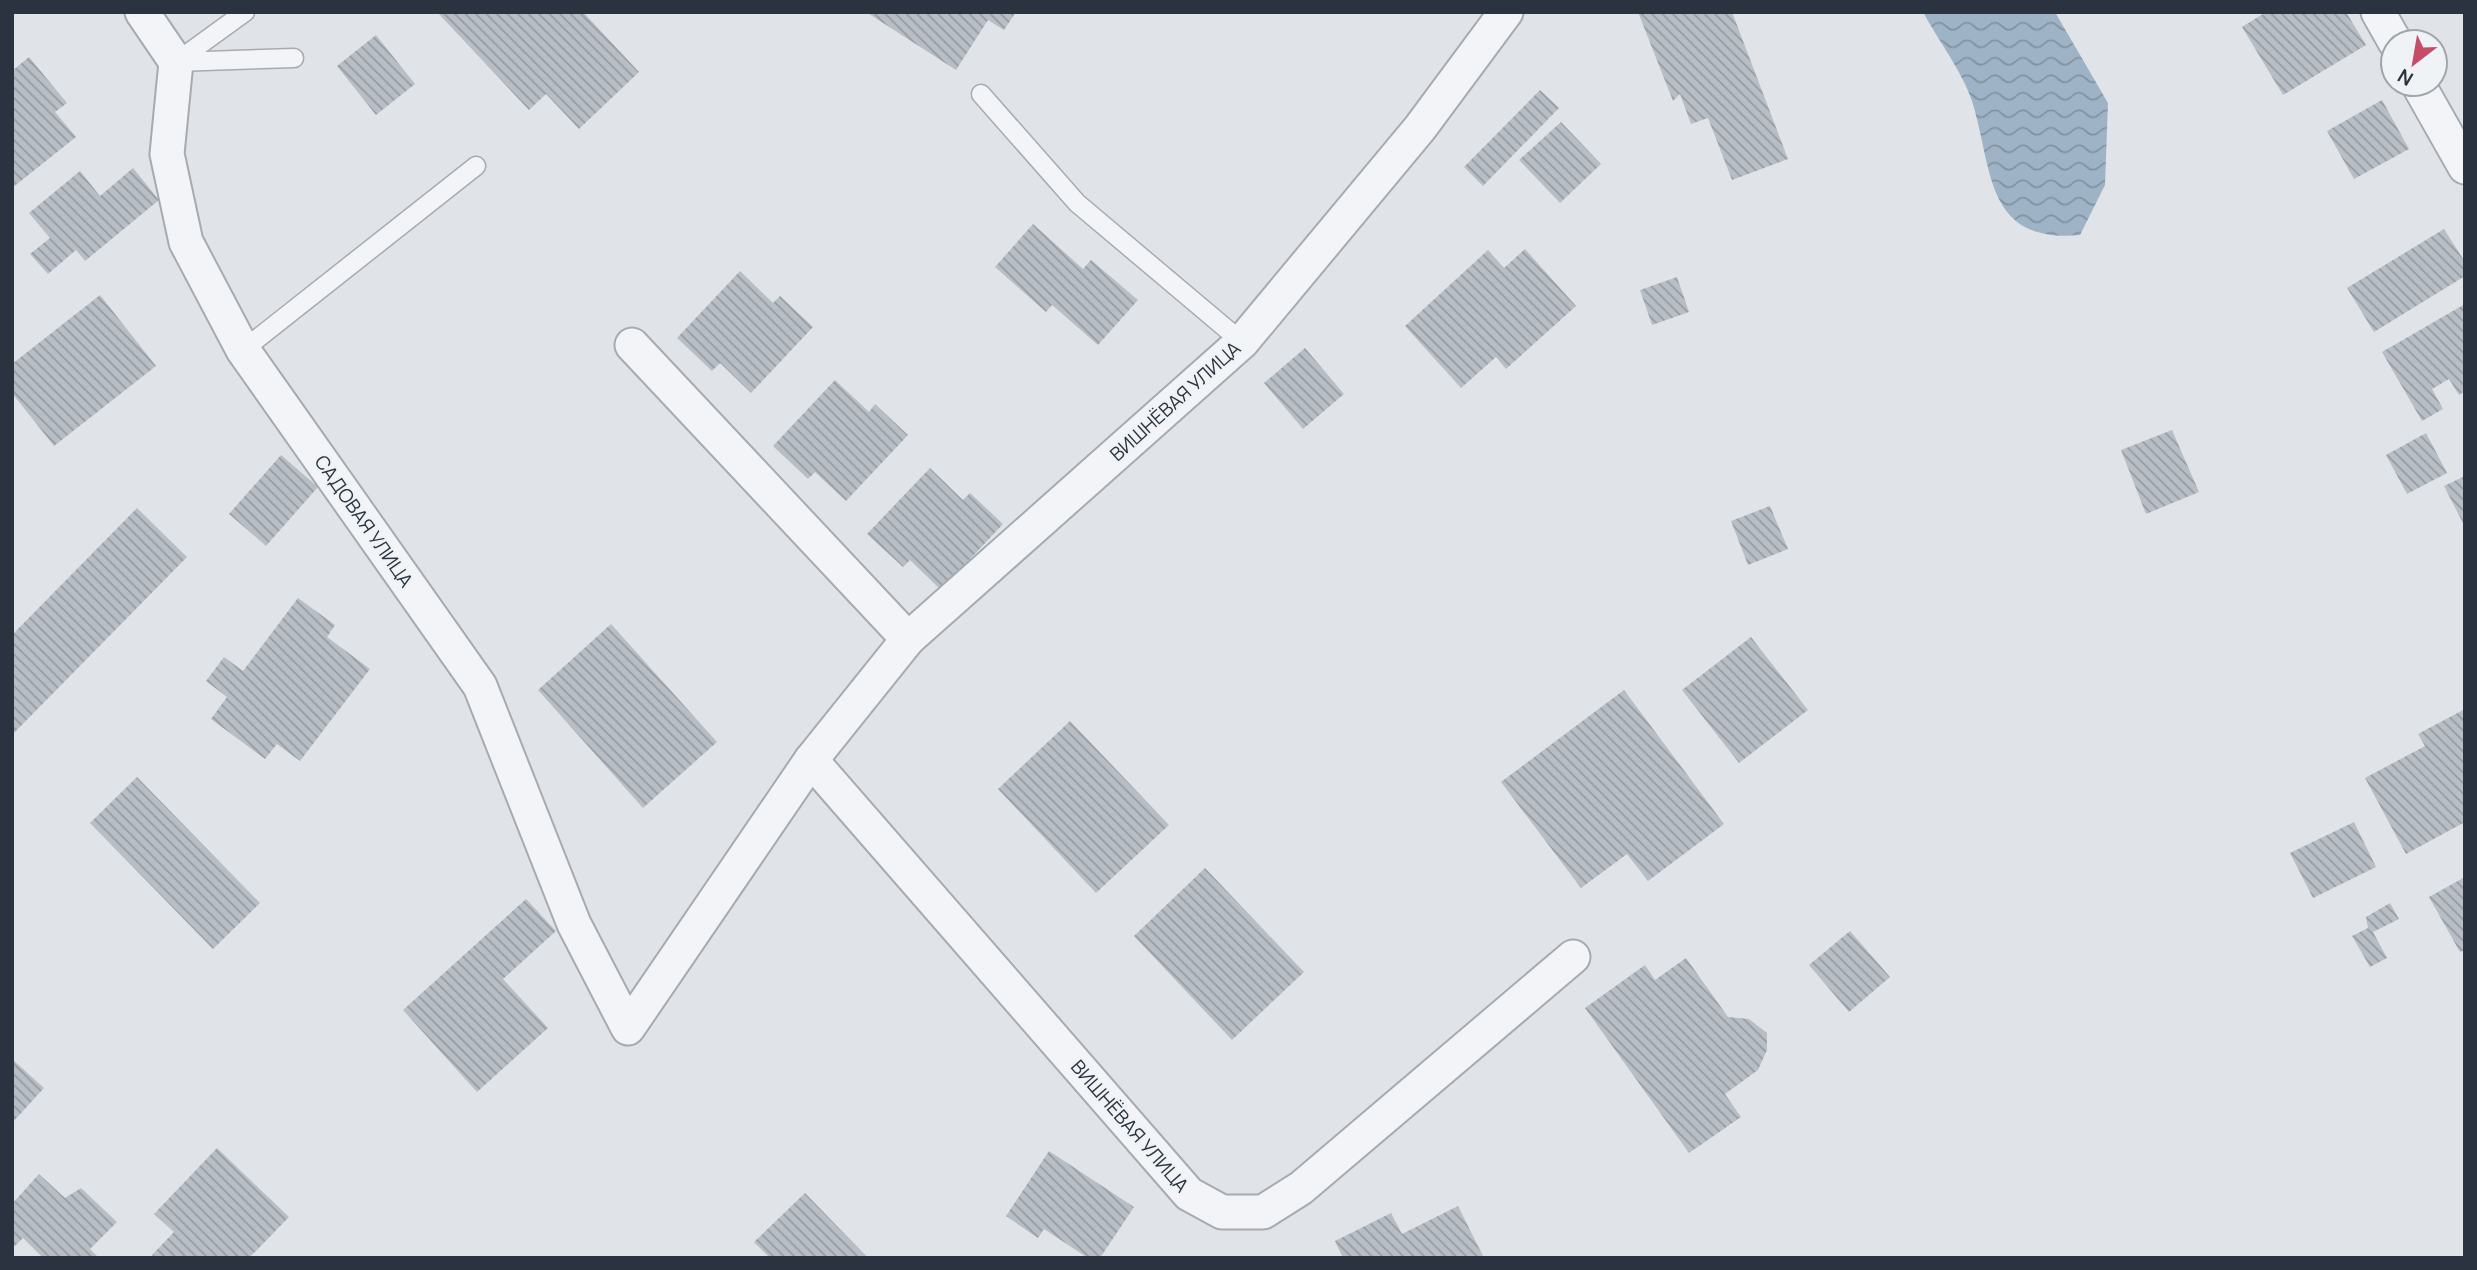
<svg xmlns="http://www.w3.org/2000/svg" width="2477" height="1270" font-family="Manrope,sans-serif">
<style>
.water{fill:url(#water-waves)}
.building{fill:url(#building-back-hatch)}
.lines{fill:none;stroke-linecap:round;stroke-linejoin:round}
.service-casing{stroke:#a6abb2;stroke-width:21}
.minor-casing{stroke:#a6abb2;stroke-width:37}
.service{stroke:#f3f4f7;stroke-width:18}
.minor{stroke:#f3f4f7;stroke-width:33}
.labels{text-anchor:middle;dominant-baseline:central;stroke-width:5;stroke-linejoin:round;paint-order:stroke}
.street-label{font-size:19px;fill:#2a333f;stroke:#f0f3f6}
</style>
<defs>
<pattern id="water-waves" width="16" height="10" patternUnits="userSpaceOnUse" patternTransform="scale(1.75)"><rect width="16" height="10" fill="#9eb4c6"/><path d="M0 5q4-4 8 0t8 0" fill="none" stroke="#8193a2"/></pattern>
<pattern id="building-back-hatch" width="6" height="6" patternUnits="userSpaceOnUse" patternTransform="scale(1.75)"><rect width="6" height="6" fill="#b8bec5"/><path d="M-1 5l2 2M0 0l6 6M5-1l2 2" fill="none" stroke="#969ba1"/></pattern>
</defs>
<rect width="100%" height="100%" fill="#e0e4e8"/>
<path class="water" d="M1923,12H2055L2108,103L2105,185L2080,235C1984,244 1993,168 1972,101C1962,71 1938,40 1923,12Z"/>
<g class="building">
<polygon points="437,12 583,12 639,72 579,129 546,94 529,110"/>
<polygon points="866,12 1016,12 1004,30 988,20 956,70"/>
<polygon points="1638,12 1732,12 1788,159 1732,180 1708,118 1691,124 1680,94 1673,101"/>
<polygon points="2266,12 2346,12 2366,45 2283,95 2242,27"/>
<polygon points="376,35 415,84 376,115 337,66"/>
<polygon points="29,57 67,103 55,112 76,137 12,188 12,71"/>
<polygon points="1540,90 1559,108 1483,186 1464,167"/>
<polygon points="2382,100 2409,149 2354,179 2327,131"/>
<polygon points="1561,122 1601,164 1560,203 1519,160"/>
<polygon points="133,168 159,200 85,261 76,250 48,274 30,254 50,238 29,213 80,171 100,196"/>
<polygon points="1033,224 1083,269 1091,260 1138,300 1098,345 1052,305 1046,312 995,267"/>
<polygon points="2444,229 2465,262 2465,276 2374,332 2347,288"/>
<polygon points="1525,249 1576,306 1506,369 1496,357 1461,388 1405,326 1488,250 1504,268"/>
<polygon points="740,271 773,303 780,296 813,327 751,393 720,363 712,371 677,338"/>
<polygon points="1677,277 1689,312 1652,325 1640,290"/>
<polygon points="100,295 156,366 54,446 12,393 12,364"/>
<polygon points="2465,304 2465,391 2459,395 2449,379 2432,389 2443,409 2422,421 2382,352"/>
<polygon points="1305,348 1344,394 1303,429 1264,383"/>
<polygon points="835,380 869,412 875,404 908,435 846,501 815,472 808,479 773,446"/>
<polygon points="2172,430 2199,492 2146,514 2121,450"/>
<polygon points="2426,433 2447,473 2407,494 2386,455"/>
<polygon points="281,455 318,487 266,546 229,514"/>
<polygon points="930,468 963,500 970,493 1003,524 941,590 910,560 903,567 867,534"/>
<polygon points="2465,476 2465,527 2444,486"/>
<polygon points="1770,506 1788,549 1748,565 1731,521"/>
<polygon points="137,508 187,557 12,735 12,635"/>
<polygon points="298,598 335,625 327,637 370,669 300,761 277,744 265,759 211,719 227,697 206,681 224,657 243,671"/>
<polygon points="611,624 717,742 643,808 538,690"/>
<polygon points="1751,637 1808,710 1739,763 1682,690"/>
<polygon points="1624,690 1724,824 1648,881 1627,854 1581,888 1501,782"/>
<polygon points="2465,709 2465,822 2406,854 2365,778 2425,746 2418,734"/>
<polygon points="1070,721 1169,825 1096,893 998,789"/>
<polygon points="137,777 260,903 213,949 90,823"/>
<polygon points="2354,822 2376,867 2313,898 2290,853"/>
<polygon points="1205,868 1304,972 1232,1040 1134,936"/>
<polygon points="2465,877 2465,950 2460,952 2429,897"/>
<polygon points="526,899 556,931 503,979 548,1028 477,1092 403,1010"/>
<polygon points="2390,903 2399,919 2373,932 2387,958 2370,967 2352,936 2368,928 2366,917"/>
<polygon points="1850,931 1890,977 1849,1012 1809,965"/>
<polygon points="1686,958 1728,1017 1749,1019 1767,1033 1767,1050 1758,1070 1725,1094 1741,1117 1689,1153 1585,1008 1645,965 1655,980"/>
<polygon points="12,1059 44,1088 12,1123"/>
<polygon points="217,1148 289,1217 249,1258 155,1258 152,1255 174,1232 154,1214"/>
<polygon points="1049,1151 1134,1207 1100,1258 1088,1258 1044,1229 1038,1238 1006,1216"/>
<polygon points="39,1174 65,1198 81,1188 117,1222 90,1249 99,1258 43,1258 23,1238 15,1246 12,1243 12,1204"/>
<polygon points="805,1193 868,1258 770,1258 754,1242"/>
<polygon points="1458,1206 1484,1258 1343,1258 1335,1241 1391,1213 1402,1234"/>
</g>
<g class="lines">
<g class="service-casing">
<g id="service">
<polyline points="176,62 294,58"/>
<polyline points="176,62 245,12"/>
<polyline points="981,94 1077,203 1242,342"/>
<polyline points="243,350 476,166"/>
</g>
</g>
<g class="minor-casing">
<g id="minor">
<polyline points="142,12 176,62 167,154 186,242 243,350 480,686 574,924 628,1028 811,760 908,639 1242,342 1420,128 1506,12"/>
<polyline points="2378,12 2395,42"/>
<polyline points="2418,84 2465,167"/>
<polyline points="632,345 908,639"/>
<polyline points="811,760 1189,1194 1222,1212 1263,1212 1301,1188 1573,957"/>
</g>
</g>
<use href="#service" class="service"/>
<use href="#minor" class="minor"/>
</g>
<g class="labels">
<g class="street-label">
<text transform="translate(1175 401) rotate(-42)">ВИШНЁВАЯ УЛИЦА</text>
<text transform="translate(364 521) rotate(55)">САДОВАЯ УЛИЦА</text>
<text transform="translate(1130 1126) rotate(49)">ВИШНЁВАЯ УЛИЦА</text>
</g>
</g>
<rect width="2477" height="1270" fill="none" stroke="#2a333f" stroke-width="28"/>
<g transform="translate(2414 63) rotate(211)"><circle r="33" fill="#f0f3f6" stroke="#a1a6ad" stroke-width="2"/>
<path d="M0-5L12 26L0 18L-12 26Z" fill="#c54d68"/>
<text y="-10" font-size="19" font-weight="bold" text-anchor="middle" fill="#2a333f">N</text>
</g>
</svg>
